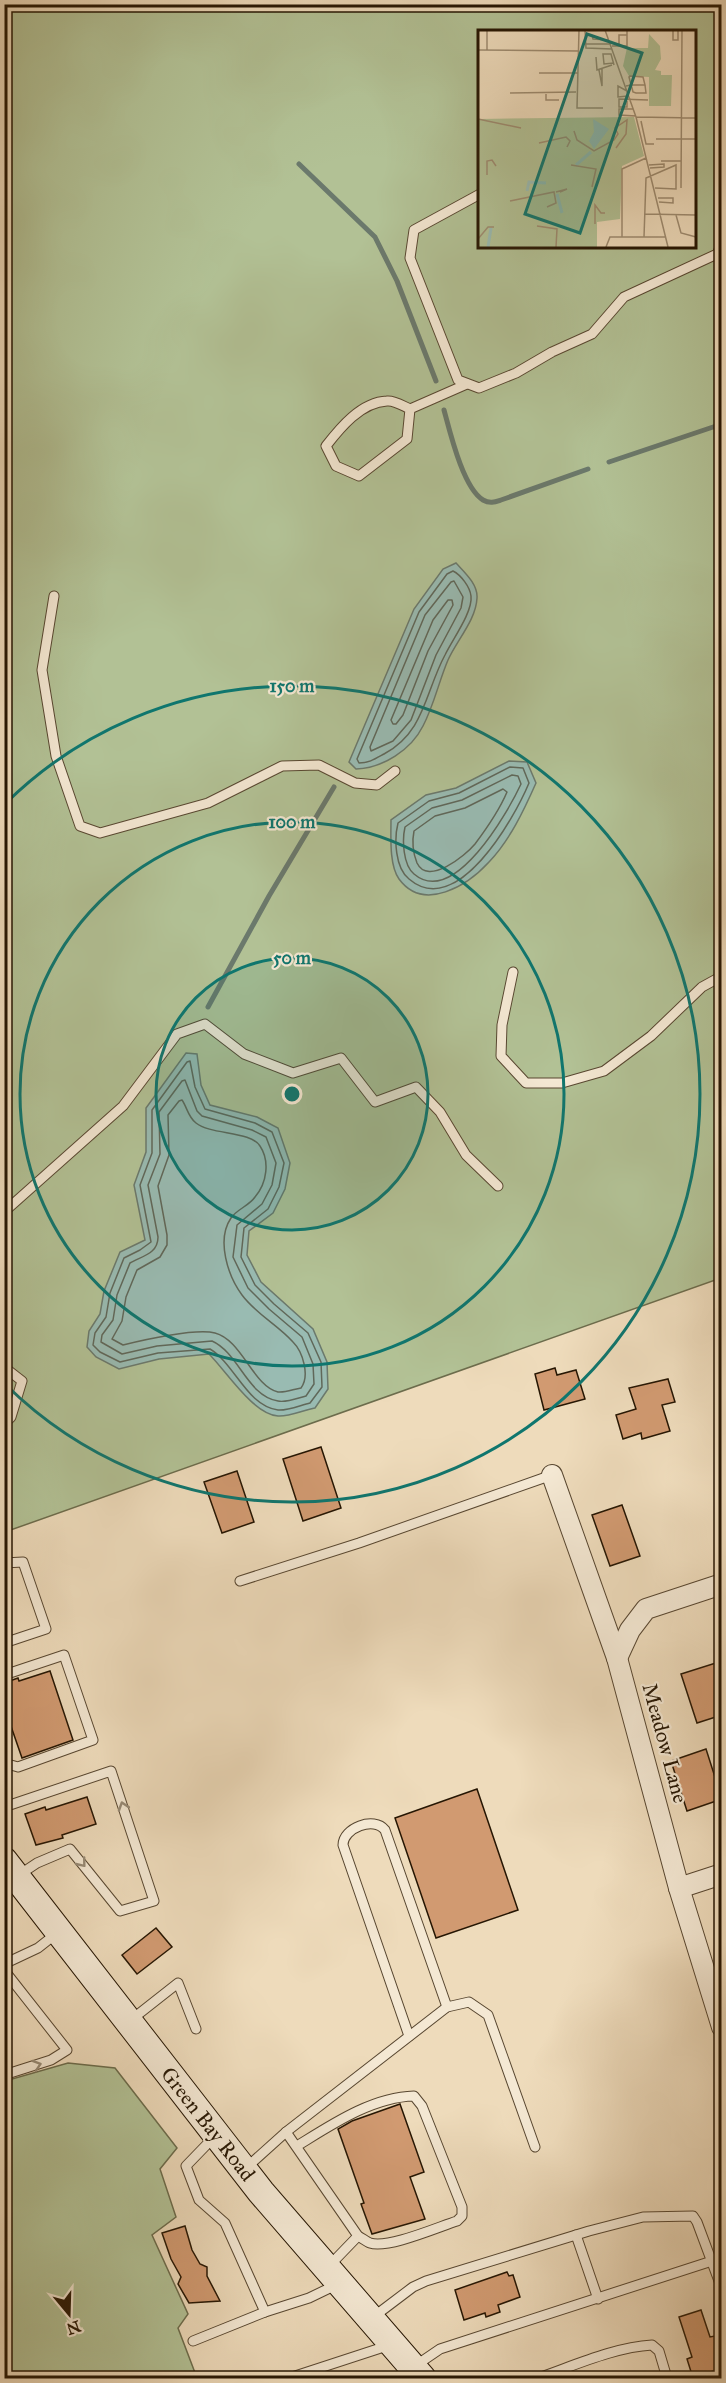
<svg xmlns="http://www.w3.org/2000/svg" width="726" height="2383" font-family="'IM FELL Great Primer',serif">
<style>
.green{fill:#b2c195;stroke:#6c6c4c;stroke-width:1.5;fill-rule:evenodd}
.water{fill:#99bbb2;stroke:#6b796c;stroke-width:1.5}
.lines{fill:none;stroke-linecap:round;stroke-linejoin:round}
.shore{stroke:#60685a;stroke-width:1.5}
.stream{stroke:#6b796c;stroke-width:5}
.building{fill:#d19a71;stroke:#261603;stroke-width:1.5}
.lane-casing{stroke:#584731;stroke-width:11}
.street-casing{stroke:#584731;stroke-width:22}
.secondary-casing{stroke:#261603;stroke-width:29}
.lane{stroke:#f4e8d3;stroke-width:9}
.street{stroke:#f4e8d3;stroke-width:20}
.secondary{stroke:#f4e8d3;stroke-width:27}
.oneway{stroke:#978a75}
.ring{fill:none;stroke:#0f766e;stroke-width:3}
.labels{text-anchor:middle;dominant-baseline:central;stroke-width:4.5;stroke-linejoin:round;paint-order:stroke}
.street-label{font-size:21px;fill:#261603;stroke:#f4e8d3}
.inset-river{fill:none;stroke:#99bbb2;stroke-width:3}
.inset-road{fill:none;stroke:#9e8c71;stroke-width:1.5}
.view{fill:#0f766e;fill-opacity:0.15;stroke:#0f766e;stroke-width:3}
.inset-edge{fill:none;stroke:#261603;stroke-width:3}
.centre{fill:#0f766e;stroke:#f4e8d3;stroke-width:3}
.ring-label{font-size:18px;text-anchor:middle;font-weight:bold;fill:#0f766e;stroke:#f4e8d3;stroke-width:4.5;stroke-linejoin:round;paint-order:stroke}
</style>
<rect width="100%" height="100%" fill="#eedbbb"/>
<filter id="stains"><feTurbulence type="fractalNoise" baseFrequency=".00333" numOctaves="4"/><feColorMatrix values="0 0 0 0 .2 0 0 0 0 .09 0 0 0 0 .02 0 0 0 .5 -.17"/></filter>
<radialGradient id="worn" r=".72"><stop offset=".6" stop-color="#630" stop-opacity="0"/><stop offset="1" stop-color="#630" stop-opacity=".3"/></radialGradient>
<g class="green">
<path d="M4,5H722L721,1278L5,1532ZM480,32H694V246H480Z"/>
<polygon points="68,2063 115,2068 177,2148 160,2169 176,2217 152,2235 188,2314 178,2328 197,2378 5,2378 5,2081"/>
</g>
<g class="water">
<path d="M456,563C464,572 478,584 477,598C476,620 457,640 448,660C439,681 434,705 423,726C411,750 383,768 356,769L349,762L414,609L443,569Z"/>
<path d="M509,761L527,762L536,783C524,810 510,840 489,862C468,885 424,913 399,879C389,865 391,836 391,820L426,795L456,788Z"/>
<path d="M186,1053L197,1054L201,1085L210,1105L257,1117L278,1128L290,1163L285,1189L273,1213L249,1231L247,1255L261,1282L313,1329L327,1362L328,1389L315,1408C304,1410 288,1417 278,1416C253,1414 227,1372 209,1354L159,1359L119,1369L96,1357L87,1347L89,1331L100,1314L104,1291L120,1252L145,1240L134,1185L146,1152V1108Z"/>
</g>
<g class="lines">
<g class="shore">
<path d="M453,571C461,575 470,587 471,596C473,612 452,640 445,655C425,692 425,732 384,754C375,759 369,763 359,763L357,759L419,612L447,574Z"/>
<polygon points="454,581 463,597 461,608 436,655 411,720 393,741 371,751 370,747 425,615 451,582"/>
<polygon points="448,600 452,600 453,605 428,651 403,715 396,724 393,724 391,720 433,620"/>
<path d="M510,767L523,768L529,783C514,819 457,920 409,879C395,868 394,839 398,823L429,801L459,793Z"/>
<path d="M512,775L518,776L521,784C508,812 454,908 414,874C403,865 402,840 405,827L432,808L462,800Z"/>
<path d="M503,789L507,792C499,811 487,828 475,844C465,856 428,886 417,863C413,853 412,841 414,831L435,816L465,808Z"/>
<path d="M190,1061L195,1087L205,1109L255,1123L272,1132L284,1163L279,1187L268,1209L244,1228L241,1257L255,1285L274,1304L308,1333L321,1362L322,1387L310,1403C301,1405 287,1411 278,1410C247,1406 235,1364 210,1349L158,1353L120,1362L100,1352L93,1345L95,1333L106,1317L110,1293L124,1258L140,1250L151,1242L140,1185L152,1153V1110L187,1062Z"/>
<path d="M185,1080L197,1111L202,1116L252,1130L266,1137L276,1163L272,1185L262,1204L237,1225L233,1257L248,1288L269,1309L302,1337L313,1364L314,1384L306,1396C298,1398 286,1403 278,1401C247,1396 239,1353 212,1341L157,1346L122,1354L101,1342L102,1335L113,1320L117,1295L130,1263C142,1256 158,1254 158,1237L148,1185L160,1154L159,1112L182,1081Z"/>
<path d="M182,1100C187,1107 188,1117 196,1123C211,1135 251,1131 260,1146C270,1161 267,1183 255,1197C249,1206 237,1209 231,1218C216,1240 228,1276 242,1295C256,1314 278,1325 293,1342C303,1352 310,1376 301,1388C294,1389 285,1393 278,1392C253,1386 242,1340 215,1333C196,1328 143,1340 123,1345L112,1339L122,1321L126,1297L137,1270L160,1257L167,1245V1235L158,1186L169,1155L168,1115L179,1101Z"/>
</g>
<g class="stream">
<polyline points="299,164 375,237 397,281 436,381"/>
<path d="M444,410C450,432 463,488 483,500C490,504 495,502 501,500L588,469"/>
<polyline points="609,462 722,424"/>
<polyline points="208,1007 269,896 334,787"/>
</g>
</g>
<g class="building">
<polygon points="555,1368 557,1375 576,1370 585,1399 544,1410 535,1374"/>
<polygon points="668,1379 675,1402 662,1405 670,1431 642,1439 641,1433 623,1439 616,1415 636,1409 629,1388"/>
<polygon points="321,1447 341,1508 303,1521 283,1459"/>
<polygon points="237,1471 254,1522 222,1533 204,1482"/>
<polygon points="622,1505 640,1556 610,1566 592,1515"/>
<polygon points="722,1661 722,1715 697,1723 681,1674"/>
<polygon points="50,1671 73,1740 22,1758 4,1706 4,1683 18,1678 19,1681"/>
<polygon points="706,1749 722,1799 687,1811 671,1761"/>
<polygon points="477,1789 518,1910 436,1938 395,1818"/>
<polygon points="87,1797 96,1824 62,1835 63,1838 36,1845 25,1814 45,1807 46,1810"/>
<polygon points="156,1928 172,1947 137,1974 122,1955"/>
<polygon points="400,2104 424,2172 410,2177 425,2219 372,2234 361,2204 364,2203 338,2129 352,2121"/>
<polygon points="185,2226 192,2250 200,2264 207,2267 207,2276 220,2301 189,2303 178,2284 181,2277 171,2259 162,2233"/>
<polygon points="507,2272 509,2276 513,2275 520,2297 498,2305 500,2312 486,2317 485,2313 464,2320 455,2290"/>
<polygon points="701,2310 710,2337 715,2336 722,2356 722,2368 693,2378 687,2359 692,2357 679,2317"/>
</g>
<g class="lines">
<g class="lane-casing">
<g id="lane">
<polyline points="480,194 414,230 410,258 458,380 479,388 516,373 552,352 592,334 624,297 717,254 722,244"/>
<path d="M410,409C403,406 394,400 387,401C361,402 340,428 326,446L336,466L359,476L407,439L410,409L467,384"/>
<polyline points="54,596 42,670 56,756 80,826 100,833 208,803 282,766 319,765 355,783 377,785 395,771"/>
<polyline points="513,972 502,1025 501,1056 526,1083 562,1083 604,1071 651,1036 702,987 722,976"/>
<polyline points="4,1212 123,1106 177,1034 205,1024 244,1054 293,1073 341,1058 375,1102 416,1087 440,1112 466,1155 498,1186"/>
<polyline points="4,1367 22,1381 11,1417 4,1424"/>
<polyline points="4,1563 23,1562 46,1629 4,1643"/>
<polyline points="240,1581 359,1543 552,1475"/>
<polyline points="4,1675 64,1655 93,1740 18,1767 4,1763"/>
<polyline points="4,1807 111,1771 154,1901 120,1911 70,1849 37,1863 19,1875"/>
<polyline points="4,1964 38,1948 57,1933"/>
<polyline points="4,1970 67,2050 51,2060 4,2075"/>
<polyline points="131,2020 178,1983 196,2029"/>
<path d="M409,2036L343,1845C343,1828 374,1816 385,1830L447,2007"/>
<path d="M286,2132L358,2236C362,2238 367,2242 370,2243C388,2249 438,2227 457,2221L462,2216V2207L422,2106L414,2096C372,2097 331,2125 297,2146"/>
<polyline points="215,2136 186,2166 199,2200 225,2223 265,2312"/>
<polyline points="246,2168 286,2132 447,2007 469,2002 488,2015 535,2147"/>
<polyline points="576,2235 598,2299"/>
<polyline points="329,2266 358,2236"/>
<polyline points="372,2318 413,2287 426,2281 589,2231 643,2217 693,2216 697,2222 722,2289"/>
<polyline points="193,2341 265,2312 309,2298 338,2284"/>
<polyline points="415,2366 440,2349 712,2261"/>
<polyline points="289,2378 390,2345"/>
<path d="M538,2378C573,2366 615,2347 652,2345L659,2351L667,2378"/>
</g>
</g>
<g class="street-casing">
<g id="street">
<polyline points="552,1475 617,1658 679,1888 722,2027"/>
<polyline points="617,1658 630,1630 646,1609 722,1584"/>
<polyline points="679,1888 722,1874"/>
</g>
</g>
<g class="secondary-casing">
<polyline id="secondary" points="4,1861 261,2192 422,2378"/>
</g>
<use href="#lane" class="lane"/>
<use href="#street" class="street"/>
<use href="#secondary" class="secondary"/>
</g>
<defs><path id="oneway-chevron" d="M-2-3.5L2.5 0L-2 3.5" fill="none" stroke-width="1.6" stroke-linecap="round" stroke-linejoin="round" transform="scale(1.5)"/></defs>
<g class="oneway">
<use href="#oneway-chevron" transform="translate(123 1806) rotate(-108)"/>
<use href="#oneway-chevron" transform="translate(82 1863) rotate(51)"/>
<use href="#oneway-chevron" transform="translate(37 2065) rotate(-18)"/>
</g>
<circle cx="292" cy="1094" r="136" fill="#0f766e" fill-opacity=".12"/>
<g class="ring">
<circle cx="292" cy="1094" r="136"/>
<circle cx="292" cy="1094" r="272"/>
<path d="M6 803A408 408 0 1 1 6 1385"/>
</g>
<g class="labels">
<g class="street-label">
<text transform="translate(665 1743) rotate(75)">Meadow Lane</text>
<text transform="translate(208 2124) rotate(52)">Green Bay Road</text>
</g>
</g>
<g transform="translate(478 30)">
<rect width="218" height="218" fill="#eedbbb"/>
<path d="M171,4L182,16L183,29L177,40L183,41V45H194L193,76H171V47L151,46L145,36L149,18H170ZM156,87L166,126L144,136L142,189L119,192V217H0V89Z" fill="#b2c195"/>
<path d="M115,89L131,99L116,119L111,111L116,102Z" fill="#99bbb2"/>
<path class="inset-river" d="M98,135L113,122M49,161L51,152L68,153M79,164L84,183M10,217L13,198"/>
<path class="inset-road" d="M101,0L99,78H125M107,0L108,18L134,19M127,0L158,87L190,217M195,0V10H200V0M114,5L115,9L130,10M107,14H133M134,16H149V0M141,16V5H149M0,20L101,21M9,20V0M118,27L119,40L134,35M136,33L126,34L125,24H133L136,35M121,40L124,56V39M61,43H100M148,56L153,55H167L165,47L152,46L151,47L153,55L154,58L155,62L158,63H168L167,55M149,61L140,56V67L150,66M32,63L98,62M68,64V70H81M149,71V77H141V69L170,70M155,79H141V85L158,86M158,87L218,88M0,89L43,98M163,91L168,114H176M96,101L99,110L116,121L136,110L140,104L137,98L149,90L148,104L138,118M178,109H218M61,113L88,107L92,111L89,117M183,131H203M93,135L118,139L114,157M171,135L186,134V137L172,138M9,145V131L14,130L18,136M203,158L204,0M78,162L89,159L82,162M180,168H195V173L181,172M32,171L76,162L78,173L69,177M167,184L218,185M198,185L203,203L218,207M117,194V175L123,183H127M59,196L79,199L78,217M144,207V139L168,128M166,207L168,148L198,135V159L177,158M0,209L10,197H16M128,217L132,207H187"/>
<path class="view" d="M109,4L164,23L102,203L47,184Z"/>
<rect width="218" height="218" class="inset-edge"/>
</g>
<circle cx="292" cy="1094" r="9" class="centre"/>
<g class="ring-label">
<text x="292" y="692">150 m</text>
<text x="292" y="828">100 m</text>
<text x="292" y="964">50 m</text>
</g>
<rect width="726" height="2383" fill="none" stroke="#eedbbb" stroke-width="24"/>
<rect x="6" y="6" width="714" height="2371" fill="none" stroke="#261603" stroke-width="3"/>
<rect x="12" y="12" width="702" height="2359" fill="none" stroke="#261603" stroke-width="1.5"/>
<g transform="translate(69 2314) rotate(161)" stroke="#f4e8d3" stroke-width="4.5" paint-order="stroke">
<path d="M0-4.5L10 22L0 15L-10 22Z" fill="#261603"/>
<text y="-9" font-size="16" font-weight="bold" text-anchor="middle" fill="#261603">N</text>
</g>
<rect width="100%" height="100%" filter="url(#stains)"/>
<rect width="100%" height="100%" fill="url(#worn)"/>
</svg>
